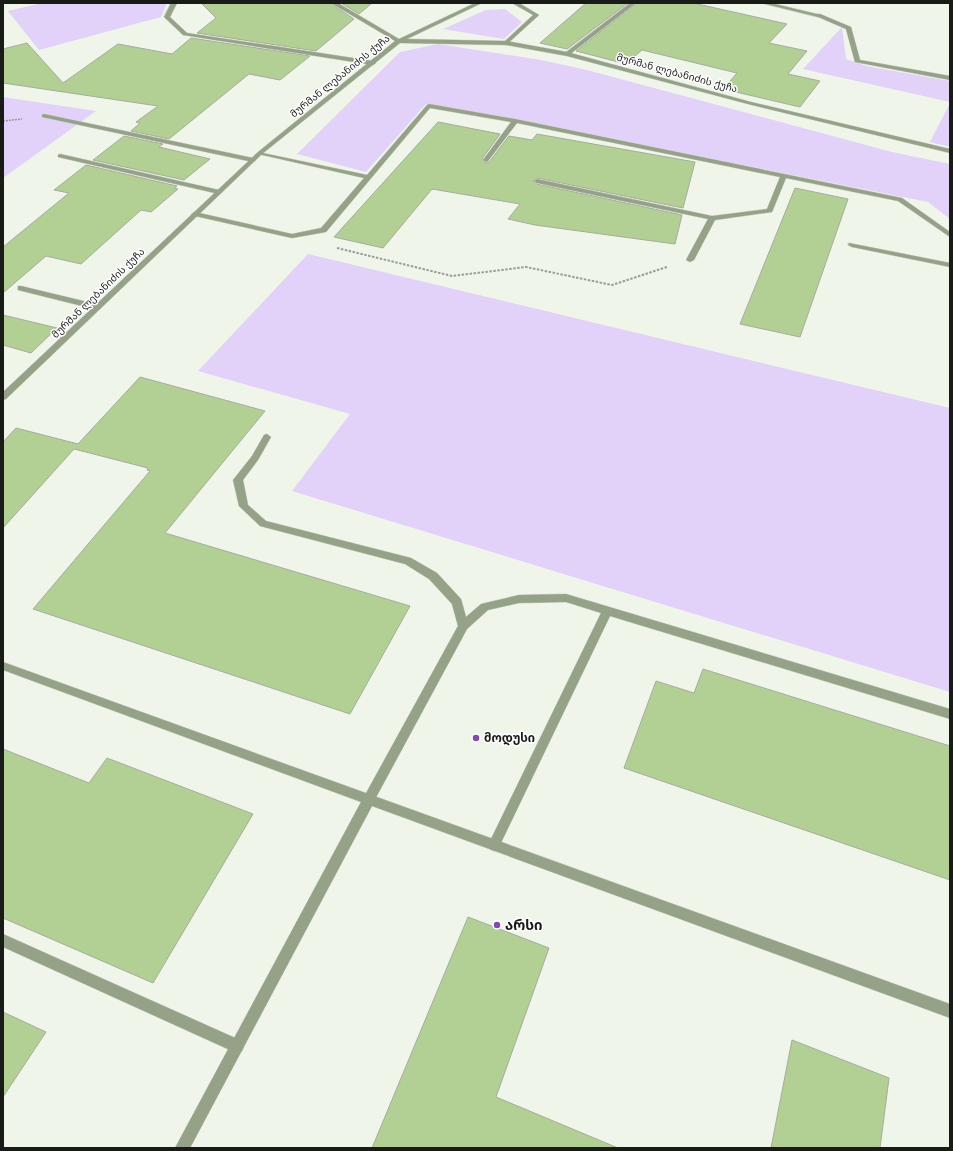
<svg xmlns="http://www.w3.org/2000/svg" width="953" height="1151" font-family="Helvetica,'Noto Sans Georgian',sans-serif">
<style>
.green{fill:#e2d1f9}
.building{fill:#b2d094;stroke:#a5ac9f}
.lines{fill:none;stroke-linecap:round;stroke-linejoin:round}
.lane-casing{stroke:#cdd3c7;stroke-width:1}
.street-casing{stroke:#cdd3c7;stroke-width:1}
.path-far1{stroke:#999e95;stroke-width:1.5;stroke-dasharray:2 1;stroke-linecap:butt}
.path{stroke:#999e95;stroke-width:2;stroke-dasharray:2.5 1.5;stroke-linecap:butt}
.lane{fill:#95a288;fill-rule:evenodd}
.street{fill:#95a288;fill-rule:evenodd}
.poi-dot{fill:#8346bb;stroke:#fff;stroke-width:1.5}
.labels{text-anchor:middle;dominant-baseline:central;stroke-width:3;stroke-linejoin:round;paint-order:stroke}
.far-street-label{font-size:10px;fill:#191b17;stroke:#fff}
.poi-label{font-size:12px;font-weight:bold;fill:#191b17;stroke:#fff;text-anchor:start}
.near-poi-label{font-size:14px;font-weight:bold;fill:#191b17;stroke:#fff;text-anchor:start}
</style>
<rect width="100%" height="100%" fill="#eff6e9"/>
<g class="green">
<polygon points="42,3 167,3 161,17 39,50 8,11"/>
<polygon points="505,9 522,22 504,39 443,29 486,10"/>
<polygon points="842,27 846,59 866,66 950,81 950,102 803,69"/>
<polygon points="438,44 541,60 587,70 892,152 950,164 950,219 928,202 508,118 426,104 366,172 297,154 400,52"/>
<polygon points="3,97 96,111 3,178"/>
<polygon points="950,103 950,147 930,142"/>
<polygon points="308,254 950,408 950,692 292,491 350,414 198,371"/>
</g>
<g class="building">
<polygon points="201,3 330,3 354,19 316,51 197,33 216,18"/>
<polygon points="341,3 372,3 359,14"/>
<polygon points="586,3 628,3 567,49 540,43"/>
<polygon points="637,3 693,3 787,24 769,43 807,51 788,74 820,81 800,107 723,89 737,73 642,50 626,64 576,51"/>
<polygon points="191,38 310,56 280,80 249,74 169,139 131,131 140,123 136,122 158,106 3,83 3,49 27,43 63,83 118,44 172,54"/>
<polygon points="438,122 500,134 482,159 485,163 489,162 509,136 532,140 537,134 695,162 683,208 537,178 533,181 537,184 682,215 675,244 535,225 508,219 520,204 432,189 383,248 334,237"/>
<polygon points="124,136 163,144 159,147 210,159 184,180 93,160"/>
<polygon points="86,165 177,186 174,188 178,189 151,212 141,210 81,264 46,256 3,293 3,247 69,193 54,190"/>
<polygon points="795,188 848,199 800,337 740,324"/>
<polygon points="3,315 57,328 31,353 3,345"/>
<polygon points="140,377 265,411 165,533 410,606 350,714 33,609 150,471 147,470 148,468 74,449 3,528 3,442 16,428 78,444"/>
<polygon points="703,669 950,746 950,880 624,768 656,681 694,693"/>
<polygon points="3,749 89,783 107,758 253,814 153,983 3,918"/>
<polygon points="468,917 549,948 496,1097 618,1148 372,1148"/>
<polygon points="3,1012 46,1032 3,1097"/>
<polygon points="792,1040 889,1078 880,1148 771,1148"/>
</g>
<g class="lines">
<g class="lane-casing">
<g id="lane">
<polygon points="171,3 177,3 170,17 187,33 373,61 376,63 373,65 183,35 164,17"/>
<polygon points="512,3 519,3 539,15 506,45 504,44 504,42 533,15"/>
<polygon points="630,3 636,3 569,55 565,55 565,53"/>
<polygon points="816,14 820,14 851,27 860,60 950,76 950,80 855,62 846,29 816,16"/>
<polygon points="429,104 515,119 902,198 950,232 950,237 898,201 786,178 772,212 715,220 694,260 690,262 686,260 708,219 537,183 534,181 537,179 712,216 767,209 780,177 517,123 488,161 486,162 483,160 511,122 430,108 326,232 292,238 195,216 191,214 195,212 292,234 321,228 364,178 258,154 258,152 367,175 427,105"/>
<polygon points="44,114 253,158 256,160 253,162 42,117 42,115"/>
<polygon points="60,154 219,190 222,192 219,194 58,157 58,155"/>
<polygon points="849,243 950,263 950,267 852,247 848,245"/>
<polygon points="18,286 21,286 100,305 101,307 97,309 94,309 18,290"/>
<polygon points="267,434 271,437 258,460 243,480 248,505 266,521 411,558 437,573 461,599 466,617 481,604 519,595 566,594 950,709 950,719 610,616 498,849 494,851 490,849 488,845 490,841 601,613 566,602 519,603 488,610 467,629 373,803 369,804 365,803 363,799 365,795 458,626 452,604 429,579 405,564 260,526 239,506 233,480 252,456 264,435"/>
<polygon points="3,934 242,1041 244,1046 242,1051 237,1053 232,1051 3,947"/>
</g>
</g>
<g class="street-casing">
<g id="street">
<polygon points="331,3 338,3 399,39 475,3 482,3 407,39 506,41 567,52 751,102 950,149 950,153 748,104 567,56 506,45 400,43 262,154 6,399 3,400 3,392 258,152 395,41"/>
<polygon points="761,3 771,3 821,15 818,17"/>
<polygon points="3,662 950,1004 950,1018 372,806 190,1148 175,1148 361,802 3,670"/>
</g>
</g>
<polyline class="path-far1" points="3,121 22,119"/>
<polyline class="path" points="337,248 452,276 526,267 612,285 667,267"/>
<use href="#lane" class="lane"/>
<use href="#street" class="street"/>
</g>
<g class="poi-dot">
<circle cx="476" cy="738" r="4"/>
<circle cx="497" cy="925" r="4"/>
</g>
<g class="labels">
<g class="far-street-label">
<text transform="translate(677 73) rotate(15)">მურმან ლებანიძის ქუჩა</text>
<text transform="translate(340 76) rotate(-39)">მურმან ლებანიძის ქუჩა</text>
<text transform="translate(98 293) rotate(-44)">მურმან ლებანიძის ქუჩა</text>
</g>
<g class="poi-label">
<text x="484" y="738">მოდუსი</text>
</g>
<g class="near-poi-label">
<text x="505" y="925">არსი</text>
</g>
</g>
<rect width="953" height="1151" fill="none" stroke="#191b17" stroke-width="8"/>
</svg>
